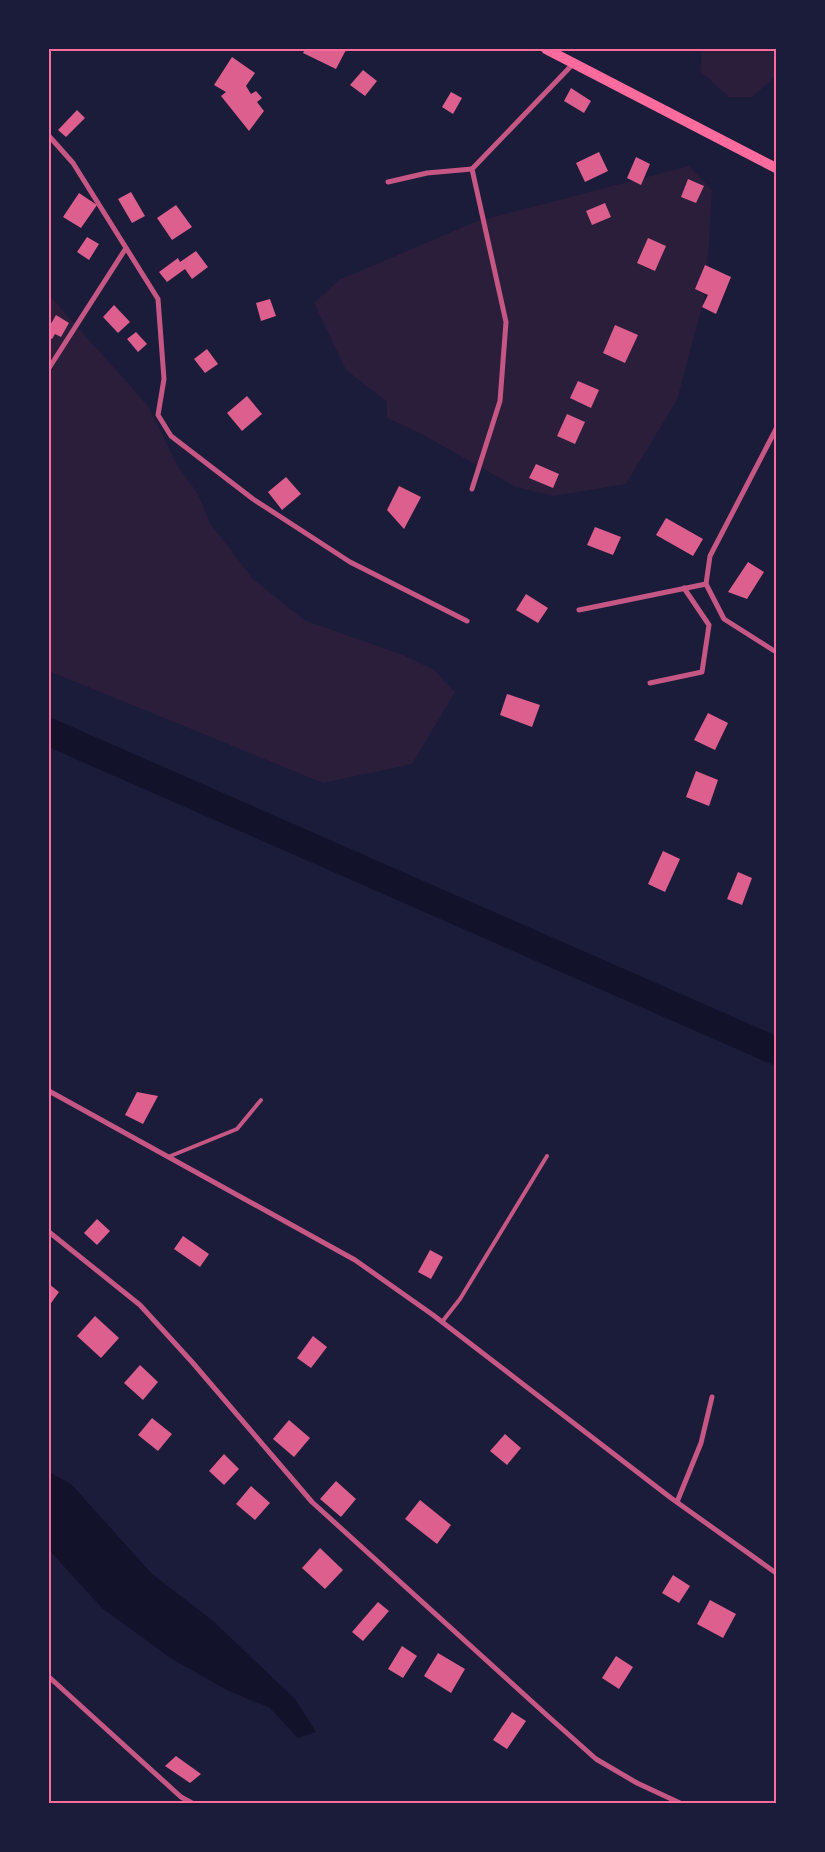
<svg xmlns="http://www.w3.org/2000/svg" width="825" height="1852" font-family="'PT Sans Narrow',sans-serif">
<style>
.green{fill:#2a1e3b}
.water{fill:#12122b}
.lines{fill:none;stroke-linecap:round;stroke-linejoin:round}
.river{stroke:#12122b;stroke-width:28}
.building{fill:#dd5f8e}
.service{stroke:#c65784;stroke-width:4}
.minor{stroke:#c65784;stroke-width:5}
.secondary{stroke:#ff6b9d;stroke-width:10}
.neatline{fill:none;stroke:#ff6b9d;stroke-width:2}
</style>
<rect width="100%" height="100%" fill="#1b1b3a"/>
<g class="green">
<polygon points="702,49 776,49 776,76 752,97 729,97 700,71"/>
<polygon points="689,166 712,190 706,292 677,400 626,484 554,496 516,487 418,432 387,418 387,402 346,370 314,303 339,280 475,222"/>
<polygon points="49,295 148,406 176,463 198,494 210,523 253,579 304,620 403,655 434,670 455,692 412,764 323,783 49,671"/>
</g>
<polygon class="water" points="49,1472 71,1484 152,1574 213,1621 295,1699 316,1732 298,1738 270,1708 227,1690 172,1659 102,1608 49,1550"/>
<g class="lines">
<polyline class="river" points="49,732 776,1051"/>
</g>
<g class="building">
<polygon points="305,49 344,49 346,50 336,69 303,53"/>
<polygon points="232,57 255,73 246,86 251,94 256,91 262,98 257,102 264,111 249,131 221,96 226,92 214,85"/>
<polygon points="363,70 377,81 365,96 350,85"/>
<polygon points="571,88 591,101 584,113 564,101"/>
<polygon points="451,92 462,98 453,114 442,107"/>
<polygon points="77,110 85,118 66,137 58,130"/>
<polygon points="599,152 608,171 585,182 576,163"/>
<polygon points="636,157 650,164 641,185 627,178"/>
<polygon points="688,179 704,186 696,203 681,197"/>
<polygon points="131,192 145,216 132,223 118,199"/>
<polygon points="79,193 97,205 81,228 63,217"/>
<polygon points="605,203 611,217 592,225 586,211"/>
<polygon points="176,205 192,227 172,240 157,218"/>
<polygon points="87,237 99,244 89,260 77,252"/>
<polygon points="648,238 666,246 655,271 637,263"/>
<polygon points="196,251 208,267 192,279 185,269 167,282 159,272 178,258 180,262"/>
<polygon points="705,265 731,277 716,314 702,307 708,295 695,289"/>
<polygon points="270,299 276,316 261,321 256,303"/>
<polygon points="114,305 130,322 118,333 103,317"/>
<polygon points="56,315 69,323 61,337 55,334 52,339 49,338 49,327"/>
<polygon points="615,325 638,335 625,363 603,353"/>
<polygon points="136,332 147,344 138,352 127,339"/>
<polygon points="207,349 218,364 205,373 194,359"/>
<polygon points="578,381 599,390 591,408 570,398"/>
<polygon points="247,396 262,414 242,431 227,413"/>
<polygon points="567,414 585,422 575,444 557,436"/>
<polygon points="536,464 559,474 553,488 529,478"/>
<polygon points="286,477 301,494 282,510 268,492"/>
<polygon points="399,486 421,497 404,529 387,510"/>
<polygon points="666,518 703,539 693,556 656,535"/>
<polygon points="595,527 621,537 613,555 587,545"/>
<polygon points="748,562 764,572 747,599 728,592"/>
<polygon points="526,594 548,608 538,623 516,610"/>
<polygon points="507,694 540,705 532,727 500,715"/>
<polygon points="708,713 728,723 715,750 694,740"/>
<polygon points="696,771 718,780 709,806 686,797"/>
<polygon points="663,851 680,859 665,892 648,884"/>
<polygon points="738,872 752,878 742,905 727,899"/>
<polygon points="137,1092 158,1096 143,1124 125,1115"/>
<polygon points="97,1219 110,1231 97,1245 84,1233"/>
<polygon points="183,1236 209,1254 200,1267 174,1249"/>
<polygon points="430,1250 443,1257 431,1279 418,1272"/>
<polygon points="49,1284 59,1292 49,1306"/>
<polygon points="95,1316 119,1338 101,1358 77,1336"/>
<polygon points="313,1336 327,1347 311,1368 297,1358"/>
<polygon points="140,1365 158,1382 143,1400 124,1383"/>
<polygon points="152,1418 172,1434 158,1451 138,1435"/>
<polygon points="289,1420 310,1438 294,1457 273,1439"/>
<polygon points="505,1434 521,1448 507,1465 490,1451"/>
<polygon points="224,1454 239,1469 224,1485 209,1471"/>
<polygon points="336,1481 356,1499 341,1517 320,1499"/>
<polygon points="251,1486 270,1503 255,1520 236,1504"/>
<polygon points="420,1500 451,1525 437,1544 405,1519"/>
<polygon points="320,1548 343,1570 325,1589 302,1568"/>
<polygon points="673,1575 690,1586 679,1603 662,1593"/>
<polygon points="710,1600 736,1614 723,1638 697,1624"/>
<polygon points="378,1602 389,1611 363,1641 352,1632"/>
<polygon points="402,1646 417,1656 403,1678 388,1669"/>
<polygon points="438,1653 465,1669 451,1693 424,1676"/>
<polygon points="616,1656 633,1667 619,1689 602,1678"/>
<polygon points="512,1712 526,1721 507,1749 493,1740"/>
<polygon points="176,1756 201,1774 190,1783 165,1766"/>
</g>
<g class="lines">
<g class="service">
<polyline points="168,1157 237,1129 261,1100"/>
<polyline points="442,1322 460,1299 547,1156"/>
</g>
<g class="minor">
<polyline points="49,136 73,163 158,299 164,379 158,415 171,436 253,499 350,562 467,621"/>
<polyline points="388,182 427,173 472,169"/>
<polyline points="49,368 126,248"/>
<polyline points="776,429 710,556 706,584 724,619 776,652"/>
<polyline points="472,489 500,401 506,322 472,169 573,64"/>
<polyline points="579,610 706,584"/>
<polyline points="650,683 702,672 709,625 684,588"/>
<polyline points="49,1091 355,1260 433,1315 671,1498 776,1573"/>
<polyline points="49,1232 140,1305 192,1362 312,1502 550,1718 596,1759 637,1783 680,1803"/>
<polyline points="677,1502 701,1443 712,1397"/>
<polyline points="49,1677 181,1797 192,1803"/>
</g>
<polyline class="secondary" points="546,49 776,168"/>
</g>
<rect width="825" height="1852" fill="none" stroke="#1b1b3a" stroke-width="100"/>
<rect x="50" y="50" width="725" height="1752" class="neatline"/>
</svg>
